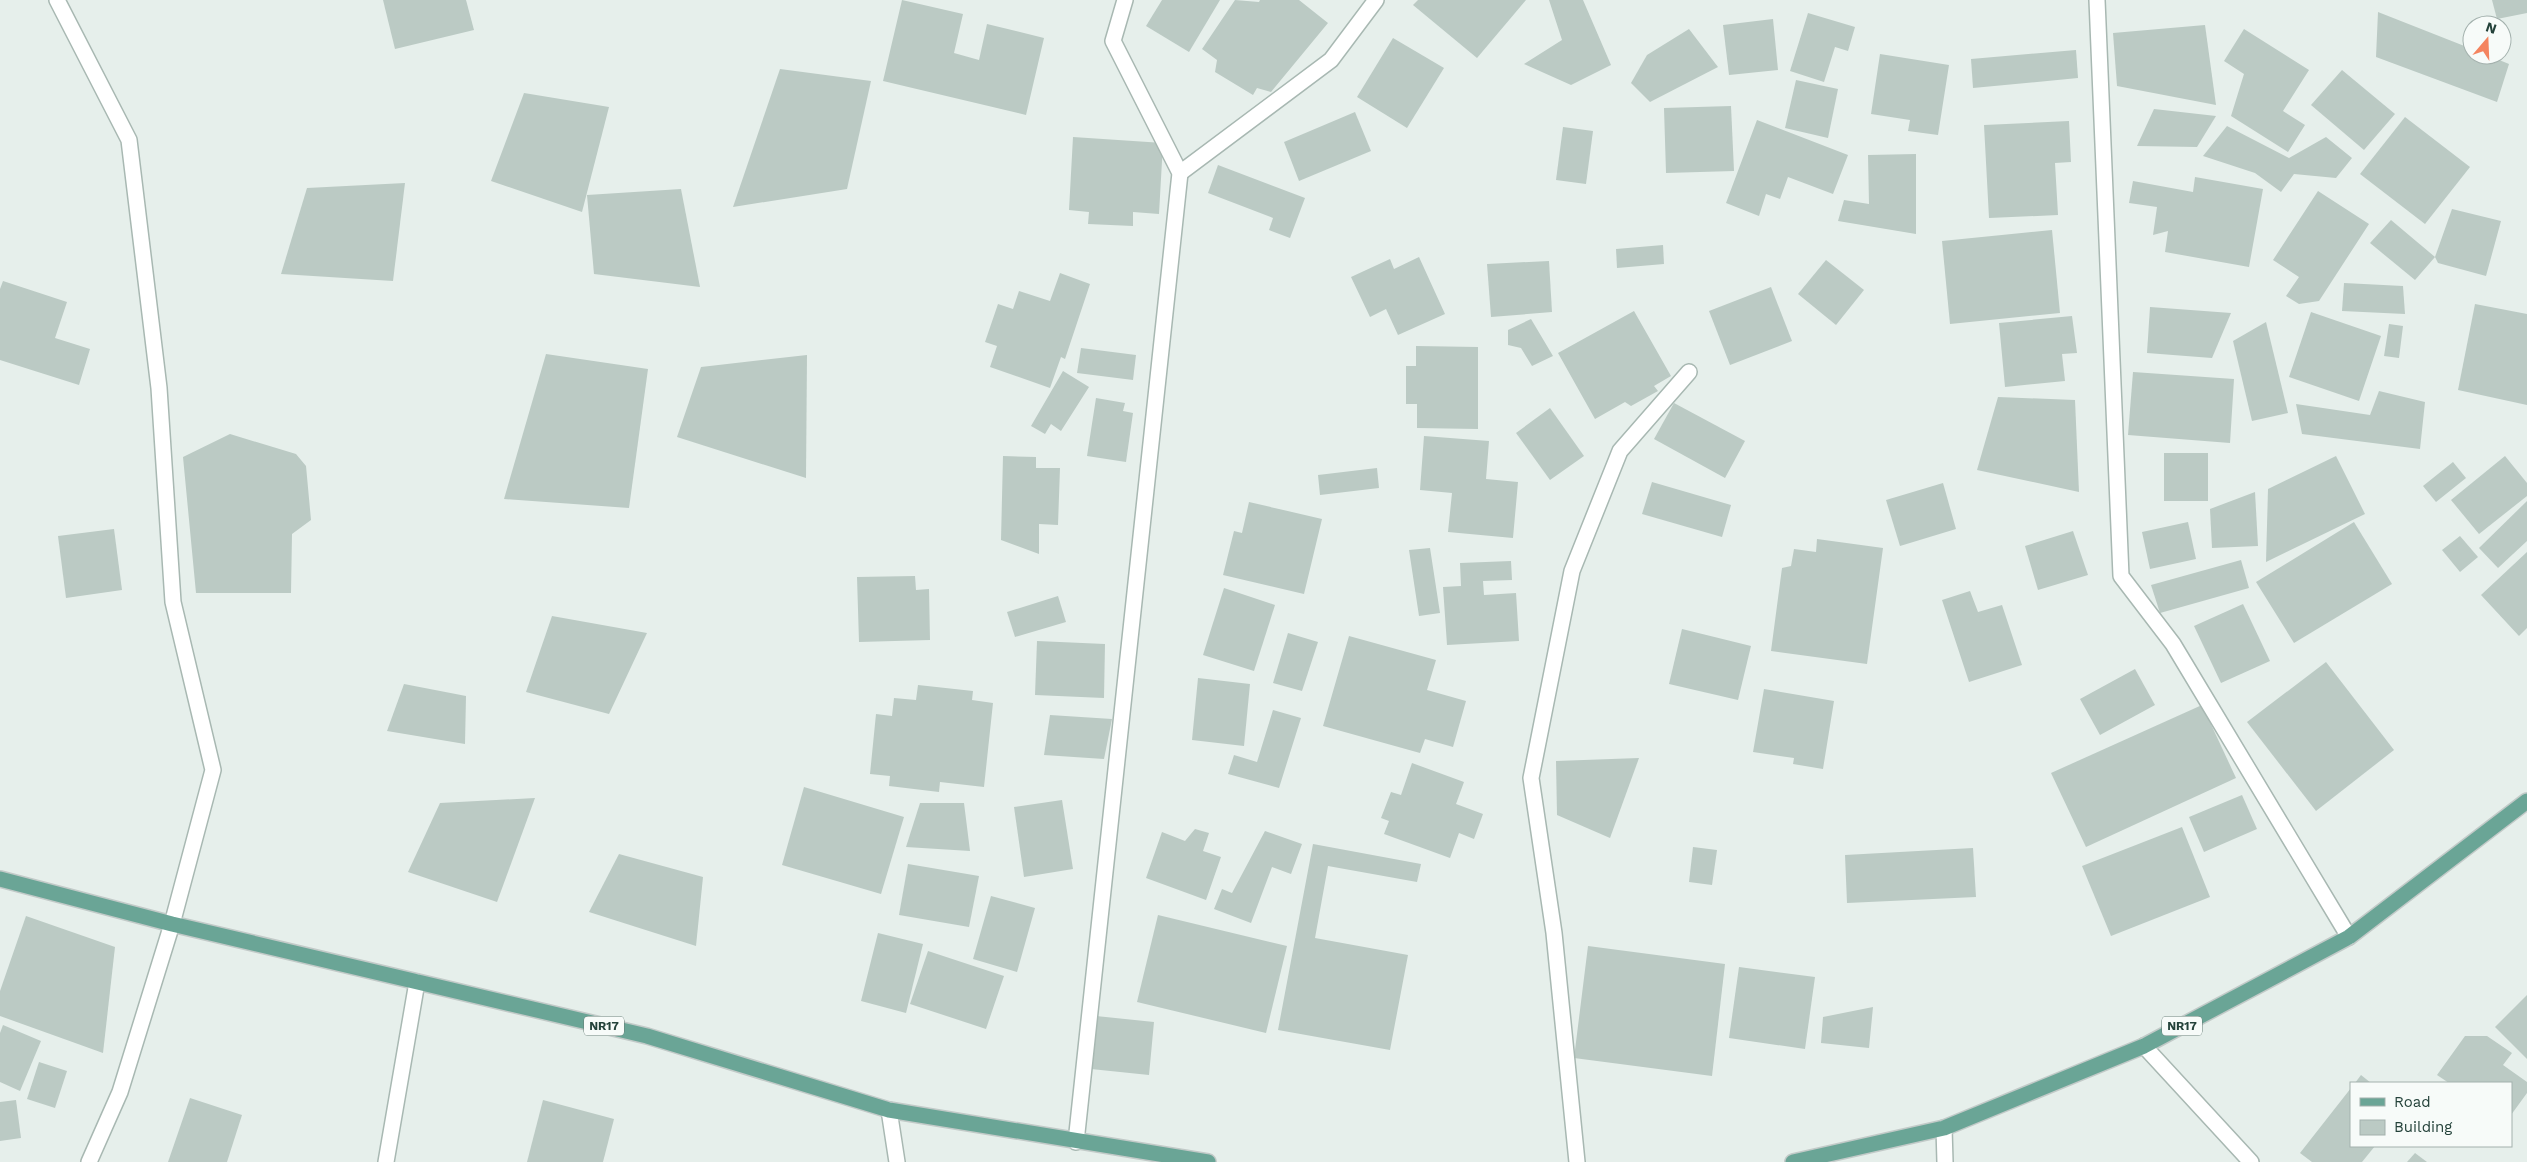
<svg xmlns="http://www.w3.org/2000/svg" width="2527" height="1162" font-family="'Work Sans',sans-serif">
<style>
.building{fill:#bbcac4}
.lines{fill:none;stroke-linecap:round;stroke-linejoin:round}
.street-casing{stroke:#a8b8b2;stroke-width:18}
.primary-casing{stroke:#c2cac8;stroke-width:18}
.street{stroke:#fff;stroke-width:15}
.primary{stroke:#6aa596;stroke-width:15}
.labels{text-anchor:middle;dominant-baseline:central;stroke-width:4.5;stroke-linejoin:round;paint-order:stroke}
.shield{fill:#f7fbf9;stroke:#637a73;stroke-width:1}
.shield-label{font-size:12px;font-weight:bold;fill:#24423a}
</style>
<rect width="100%" height="100%" fill="#e6efeb"/>
<g class="building">
<polygon points="383,0 466,0 474,30 395,49"/>
<polygon points="902,0 963,14 954,53 979,60 987,24 1044,38 1026,115 883,81"/>
<polygon points="1162,0 1220,0 1189,52 1146,26"/>
<polygon points="1235,0 1259,2 1260,0 1299,0 1328,23 1271,92 1257,88 1253,95 1215,72 1217,60 1202,49"/>
<polygon points="1418,0 1526,0 1477,58 1413,5"/>
<polygon points="1549,0 1583,0 1611,65 1571,85 1524,64 1562,40"/>
<polygon points="2492,0 2527,0 2527,13 2497,19"/>
<polygon points="2378,12 2472,49 2472,55 2487,55 2509,64 2497,102 2376,57"/>
<polygon points="1808,13 1855,27 1848,51 1835,47 1824,82 1790,71"/>
<polygon points="1773,19 1778,70 1729,75 1723,25"/>
<polygon points="2205,25 2216,105 2117,86 2113,33"/>
<polygon points="1689,29 1718,67 1650,102 1631,83 1647,55"/>
<polygon points="2244,29 2309,70 2283,111 2305,125 2288,152 2231,116 2244,74 2224,61"/>
<polygon points="1393,38 1444,68 1407,128 1357,97"/>
<polygon points="2076,50 2078,78 1973,88 1971,59"/>
<polygon points="1880,54 1949,65 1938,135 1908,131 1910,120 1871,114"/>
<polygon points="780,69 871,81 847,189 733,207"/>
<polygon points="2342,70 2395,114 2364,150 2311,105"/>
<polygon points="1796,80 1838,89 1828,138 1785,128"/>
<polygon points="524,93 609,107 582,212 491,181"/>
<polygon points="1731,106 1734,171 1666,173 1664,108"/>
<polygon points="2154,109 2216,116 2197,147 2137,146"/>
<polygon points="1355,112 1371,151 1299,181 1284,142"/>
<polygon points="2405,117 2470,167 2425,224 2360,174"/>
<polygon points="1757,120 1848,155 1833,194 1788,177 1780,199 1766,194 1759,216 1726,203"/>
<polygon points="2069,121 2071,162 2055,163 2058,215 1989,218 1984,125"/>
<polygon points="2227,126 2289,158 2326,137 2352,158 2336,178 2294,174 2281,192 2255,173 2203,156"/>
<polygon points="1563,127 1593,131 1586,184 1556,180"/>
<polygon points="1073,137 1163,143 1159,214 1133,212 1133,226 1088,224 1089,212 1069,210"/>
<polygon points="1916,154 1916,234 1838,221 1844,200 1869,204 1868,155"/>
<polygon points="1218,165 1305,198 1290,238 1269,230 1273,218 1208,193"/>
<polygon points="2195,177 2263,189 2249,267 2165,252 2168,231 2153,235 2157,207 2129,203 2133,181 2193,192"/>
<polygon points="405,183 393,281 281,274 307,188"/>
<polygon points="681,189 700,287 594,274 587,195"/>
<polygon points="2318,191 2369,224 2319,301 2299,304 2286,296 2299,277 2273,260"/>
<polygon points="2452,209 2501,221 2486,276 2438,263 2435,257"/>
<polygon points="2391,220 2435,257 2415,280 2370,243"/>
<polygon points="2052,230 2060,313 1950,324 1942,241"/>
<polygon points="1663,245 1664,264 1617,268 1616,249"/>
<polygon points="1419,257 1445,314 1398,335 1386,309 1370,317 1351,277 1390,259 1394,269"/>
<polygon points="1826,260 1864,290 1836,325 1798,294"/>
<polygon points="1549,261 1552,312 1491,317 1487,264"/>
<polygon points="1060,273 1090,284 1065,359 1061,357 1050,388 990,367 997,346 985,342 998,304 1013,309 1019,291 1050,301"/>
<polygon points="3,281 67,302 55,338 90,349 79,385 0,360 0,289"/>
<polygon points="2344,283 2403,286 2405,314 2342,311"/>
<polygon points="1771,287 1792,341 1730,365 1709,311"/>
<polygon points="2475,304 2527,314 2527,405 2458,390"/>
<polygon points="2150,307 2231,313 2212,358 2147,353"/>
<polygon points="1634,311 1671,376 1654,386 1658,391 1631,406 1625,402 1595,419 1558,353"/>
<polygon points="2311,312 2381,336 2359,401 2289,377"/>
<polygon points="2072,316 2077,353 2062,354 2065,381 2005,387 1999,323"/>
<polygon points="1531,319 1553,356 1532,366 1521,348 1508,345 1508,330"/>
<polygon points="2266,322 2288,413 2252,421 2233,341"/>
<polygon points="2389,324 2403,326 2399,358 2384,356"/>
<polygon points="1416,346 1478,347 1478,429 1417,428 1417,404 1406,404 1406,366 1416,366"/>
<polygon points="1081,348 1136,355 1133,380 1077,373"/>
<polygon points="546,354 648,369 629,508 504,499"/>
<polygon points="807,355 806,478 677,437 701,367"/>
<polygon points="1063,371 1089,387 1061,431 1051,424 1045,434 1031,426"/>
<polygon points="2133,372 2234,379 2230,443 2128,435"/>
<polygon points="2379,391 2425,402 2420,449 2302,434 2296,404 2370,415"/>
<polygon points="1998,397 2075,400 2079,492 1977,470"/>
<polygon points="1096,398 1125,403 1123,411 1133,413 1126,462 1087,456"/>
<polygon points="1674,403 1745,441 1725,478 1654,439"/>
<polygon points="1550,408 1584,456 1550,480 1516,433"/>
<polygon points="230,434 296,454 306,466 311,520 292,534 291,593 196,593 183,457"/>
<polygon points="1424,436 1489,441 1486,479 1518,482 1513,538 1448,532 1452,493 1420,490"/>
<rect x="2164" y="453" width="44" height="48"/>
<polygon points="1003,456 1036,457 1036,468 1060,468 1058,525 1039,524 1039,554 1001,540"/>
<polygon points="2336,456 2365,514 2266,562 2268,489"/>
<polygon points="2505,456 2527,483 2527,496 2479,534 2451,500"/>
<polygon points="2453,462 2466,478 2436,502 2423,486"/>
<polygon points="1377,468 1379,488 1320,495 1318,475"/>
<polygon points="1652,482 1731,505 1722,537 1642,514"/>
<polygon points="1943,483 1956,529 1900,546 1886,500"/>
<polygon points="2255,492 2258,546 2212,548 2210,509"/>
<polygon points="2527,501 2527,541 2498,568 2479,548"/>
<polygon points="1249,502 1322,519 1304,594 1223,575 1234,531 1242,533"/>
<polygon points="2188,522 2196,559 2150,569 2142,532"/>
<polygon points="2354,522 2392,584 2294,643 2256,582"/>
<polygon points="114,529 122,590 66,598 58,536"/>
<polygon points="2073,531 2088,575 2038,590 2025,546"/>
<polygon points="2460,536 2478,557 2460,572 2442,550"/>
<polygon points="1817,539 1883,548 1867,664 1771,651 1782,568 1791,566 1794,549 1816,552"/>
<polygon points="1430,548 1440,613 1419,616 1409,550"/>
<polygon points="2527,552 2527,628 2519,636 2481,595"/>
<polygon points="2241,560 2249,588 2160,613 2151,585"/>
<polygon points="1511,561 1512,580 1483,581 1484,595 1516,593 1519,641 1447,645 1443,587 1461,586 1460,563"/>
<polygon points="915,576 916,590 929,589 930,640 859,642 857,577"/>
<polygon points="1224,588 1275,605 1254,671 1203,655"/>
<polygon points="1970,591 1978,612 2002,605 2022,665 1969,682 1942,600"/>
<polygon points="1058,596 1066,622 1015,637 1007,612"/>
<polygon points="2243,604 2270,661 2221,683 2194,626"/>
<polygon points="552,616 647,633 609,714 526,692"/>
<polygon points="1682,629 1751,646 1738,700 1669,684"/>
<polygon points="1288,633 1318,642 1302,691 1273,683"/>
<polygon points="1349,636 1436,660 1427,690 1466,701 1453,747 1425,739 1420,753 1323,726"/>
<polygon points="1037,641 1105,644 1104,698 1035,695"/>
<polygon points="2326,662 2394,750 2316,811 2247,722"/>
<polygon points="2135,669 2155,705 2100,735 2080,699"/>
<polygon points="1198,678 1250,684 1244,746 1192,740"/>
<polygon points="404,684 466,696 465,744 387,731"/>
<polygon points="918,685 973,691 972,700 993,703 984,787 940,782 939,792 889,786 890,776 870,774 876,714 892,716 894,698 916,700"/>
<polygon points="1764,689 1834,701 1823,769 1793,764 1794,758 1753,752"/>
<polygon points="2202,705 2236,778 2086,847 2051,773"/>
<polygon points="1273,710 1301,718 1279,788 1228,774 1234,755 1257,762"/>
<polygon points="1050,715 1112,719 1104,759 1044,755"/>
<polygon points="1639,758 1610,838 1557,815 1556,761"/>
<polygon points="1412,763 1464,782 1456,804 1483,814 1474,839 1459,833 1450,858 1384,834 1389,821 1381,818 1391,792 1401,795"/>
<polygon points="804,787 904,817 881,894 782,865"/>
<polygon points="2242,795 2257,829 2204,852 2189,817"/>
<polygon points="535,798 497,902 408,872 440,803"/>
<polygon points="1062,800 1073,869 1024,877 1014,807"/>
<polygon points="920,803 964,803 970,851 906,847"/>
<polygon points="2182,827 2210,897 2111,936 2082,866"/>
<polygon points="1195,829 1209,833 1203,851 1221,857 1206,900 1146,878 1162,832 1185,841"/>
<polygon points="1265,831 1302,844 1291,874 1272,867 1251,923 1214,909 1222,889 1232,893"/>
<polygon points="1313,844 1421,864 1417,882 1328,866 1315,938 1408,955 1390,1050 1278,1030"/>
<polygon points="1693,847 1717,850 1712,885 1689,882"/>
<polygon points="1973,848 1976,897 1847,903 1845,855"/>
<polygon points="619,854 703,877 696,946 589,912"/>
<polygon points="908,864 979,876 969,927 899,915"/>
<polygon points="991,896 1035,908 1017,972 973,959"/>
<polygon points="1158,915 1287,946 1266,1033 1137,1002"/>
<polygon points="26,916 115,947 103,1053 0,1016 0,991"/>
<polygon points="878,933 923,944 906,1013 861,1001"/>
<polygon points="1588,946 1725,964 1712,1076 1574,1058"/>
<polygon points="928,951 1004,976 986,1029 910,1004"/>
<polygon points="1739,967 1815,977 1805,1049 1729,1038"/>
<polygon points="2527,995 2527,1059 2495,1027"/>
<polygon points="1873,1007 1869,1048 1821,1043 1823,1017"/>
<polygon points="1096,1016 1154,1022 1149,1075 1091,1069"/>
<polygon points="3,1025 41,1041 20,1091 0,1082 0,1033"/>
<polygon points="2465,1036 2487,1036 2512,1053 2503,1065 2527,1082 2527,1093 2511,1115 2511,1083 2449,1083 2437,1075"/>
<polygon points="39,1062 67,1071 55,1108 27,1099"/>
<polygon points="2361,1075 2371,1083 2355,1083"/>
<polygon points="2351,1088 2351,1146 2375,1146 2362,1162 2312,1162 2300,1153"/>
<polygon points="190,1098 242,1115 227,1162 168,1162"/>
<polygon points="16,1100 21,1138 0,1141 0,1102"/>
<polygon points="543,1100 614,1119 603,1162 527,1162"/>
<polygon points="2415,1153 2427,1162 2407,1162"/>
</g>
<g class="lines">
<g class="street-casing">
<g id="street">
<polyline points="57,0 129,140 159,388 173,602 213,770 172,924 120,1092 89,1162"/>
<polyline points="2097,0 2121,576 2173,644 2349,937"/>
<polyline points="1180,173 1331,60 1376,0"/>
<polyline points="2144,1046 2251,1162"/>
<polyline points="889,1110 897,1162"/>
<polyline points="1944,1128 1945,1162"/>
<polyline points="1076,1142 1180,173 1113,41 1125,0"/>
<polyline points="386,1162 417,982"/>
<polyline points="1577,1162 1554,933 1531,778 1572,571 1620,451 1689,372"/>
</g>
</g>
<g class="primary-casing">
<g id="primary">
<polyline points="0,879 172,924 647,1036 889,1110 1208,1162"/>
<polyline points="1793,1162 1944,1128 2144,1046 2349,937 2527,801"/>
</g>
</g>
<use href="#street" class="street"/>
<use href="#primary" class="primary"/>
</g>
<g class="labels">
<g class="shield">
<rect x="584" y="1016.5" width="40" height="19" rx="4"/>
<rect x="2162" y="1016.5" width="40" height="19" rx="4"/>
</g>
<g class="shield-label">
<text x="604" y="1026">NR17</text>
<text x="2182" y="1026">NR17</text>
</g>
</g>
<rect x="2350" y="1082" width="162" height="65" fill="#f7fbf9" stroke="#a3b1ad"/>
<rect x="2360" y="1098" width="25" height="8" fill="#6aa596" stroke="#a3b1ad"/>
<text x="2394" y="1107" font-size="15" fill="#24423a">Road</text>
<rect x="2360" y="1120" width="25" height="15" fill="#bbcac4" stroke="#a3b1ad"/>
<text x="2394" y="1132" font-size="15" fill="#24423a">Building</text>
<g transform="translate(2487 40) rotate(19)"><circle r="24" fill="#f7fbf9" stroke="#a3b1ad"/>
<path d="M0-4L9 19L0 12L-9 19Z" fill="#f4845f"/>
<text y="-8" font-size="14" font-weight="bold" text-anchor="middle" fill="#24423a">N</text>
</g>
</svg>
